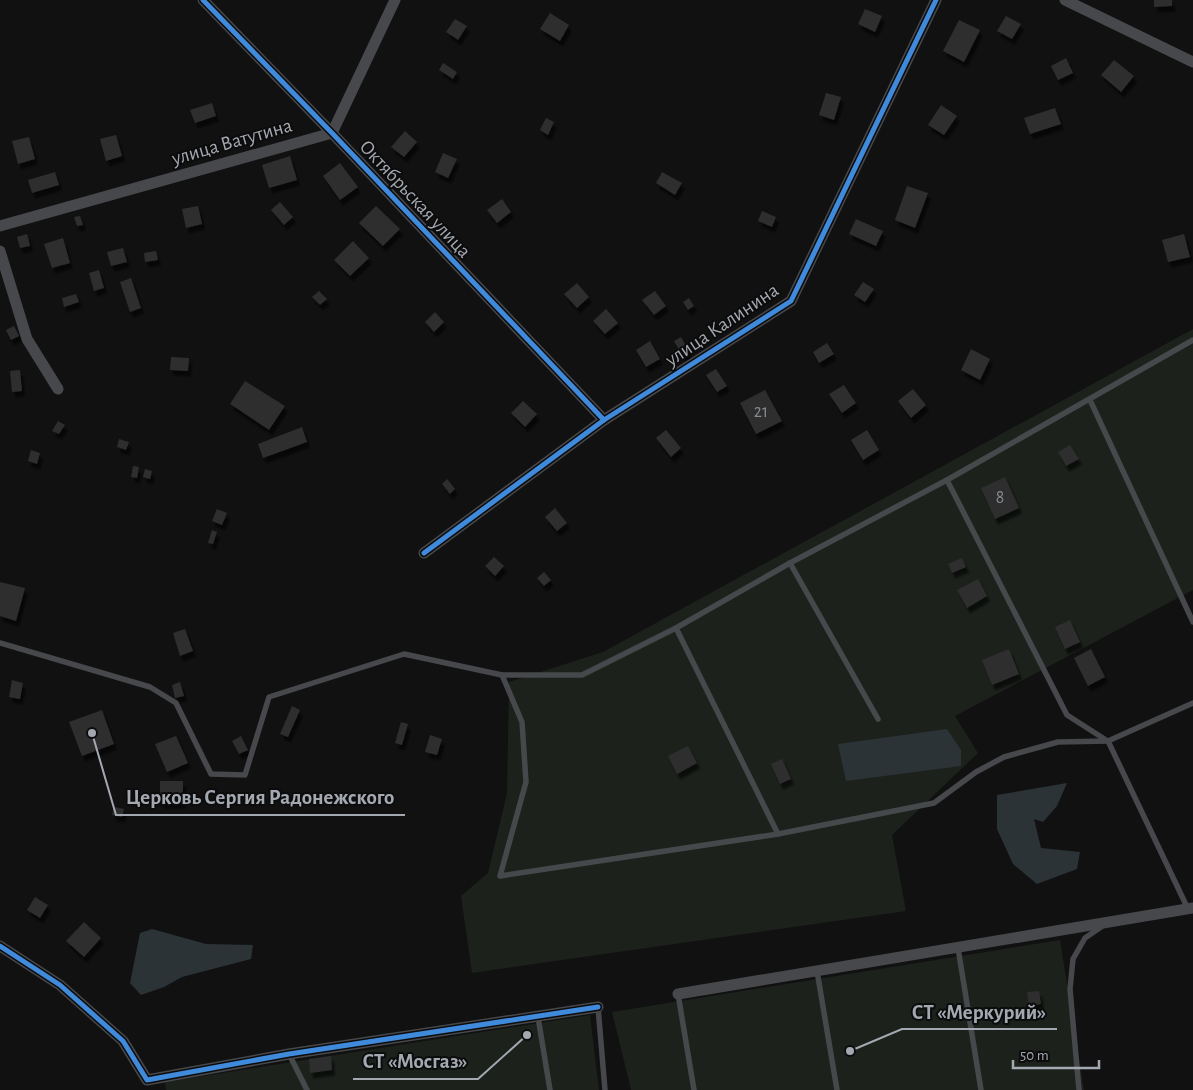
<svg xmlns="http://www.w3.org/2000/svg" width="1193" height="1090" font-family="'Alegreya Sans',sans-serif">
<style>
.green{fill:#1c211c}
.water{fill:#2b3337}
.building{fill:#2d2e2f;filter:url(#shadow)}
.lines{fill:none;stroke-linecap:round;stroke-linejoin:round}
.service{stroke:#46484b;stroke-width:5.5}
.minor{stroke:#46484b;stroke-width:11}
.cycleway-casing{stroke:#0c0c0d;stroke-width:8}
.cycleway{stroke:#408adc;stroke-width:5}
.labels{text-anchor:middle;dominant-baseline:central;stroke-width:4;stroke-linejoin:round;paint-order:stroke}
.number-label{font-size:18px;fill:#868a90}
.street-label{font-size:20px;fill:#a4a9b1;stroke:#0c0c0d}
.leader{fill:none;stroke:#a4a9b1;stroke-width:2}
.callout-dot{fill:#a4a9b1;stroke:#0c0c0d;stroke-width:2}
.callout-label{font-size:21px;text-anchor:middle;font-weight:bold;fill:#a4a9b1;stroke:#0c0c0d;stroke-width:4;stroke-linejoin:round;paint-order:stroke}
</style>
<defs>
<filter id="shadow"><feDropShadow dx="3" dy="5.5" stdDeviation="1" flood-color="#0009"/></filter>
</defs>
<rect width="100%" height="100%" fill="#111112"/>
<g class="green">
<polygon points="1193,329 1193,590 955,716 978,753 892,835 906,911 472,973 461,896 488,873 507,793 509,682 603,652"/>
<polygon points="1060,940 1084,1090 631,1090 612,1012"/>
<polygon points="590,1015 599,1090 166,1090 165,1082"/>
</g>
<g class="water">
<polygon points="947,729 961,750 961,766 846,781 838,744"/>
<polygon points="1067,783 1057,806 1043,822 1034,819 1041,848 1080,852 1077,869 1037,884 1013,864 997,829 997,795"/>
<polygon points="152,929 206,944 253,945 251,959 182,977 164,987 141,995 130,983 140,933"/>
</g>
<g class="building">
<polygon points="1154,0 1172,0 1172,6 1154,7"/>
<polygon points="865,9 882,16 875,32 858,24"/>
<polygon points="550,13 569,25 560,41 540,29"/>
<polygon points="1006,16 1021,24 1012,39 997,31"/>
<polygon points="455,19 467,26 458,40 446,32"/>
<polygon points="959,20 980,30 964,62 943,51"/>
<polygon points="1066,58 1073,73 1058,80 1051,66"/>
<polygon points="1114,60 1134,76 1121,92 1101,75"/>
<polygon points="443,63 457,72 453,79 439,70"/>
<polygon points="826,93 841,97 834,120 819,115"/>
<polygon points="212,103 216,116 195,123 190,110"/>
<polygon points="941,105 957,116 944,135 928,125"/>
<polygon points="1055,108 1061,124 1030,134 1024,118"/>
<polygon points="546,118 554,122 548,135 540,130"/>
<polygon points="405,131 417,142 404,157 391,147"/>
<polygon points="116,135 122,156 106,161 100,139"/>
<polygon points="29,137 35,159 18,164 12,141"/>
<polygon points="443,153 457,159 448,178 435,172"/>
<polygon points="290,156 297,180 269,188 262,165"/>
<polygon points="340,163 358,187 340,200 323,176"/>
<polygon points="55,172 59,185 32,193 28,180"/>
<polygon points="662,172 682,183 675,195 656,183"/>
<polygon points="907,186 928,193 915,228 895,220"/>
<polygon points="502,199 511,212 497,223 487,210"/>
<polygon points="280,202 293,217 284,225 271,210"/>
<polygon points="198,206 202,224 186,228 182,209"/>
<polygon points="376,206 400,229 383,246 359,223"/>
<polygon points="762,211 776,217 772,227 758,221"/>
<polygon points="80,216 83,225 77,226 74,217"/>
<polygon points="856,219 883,231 876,246 849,234"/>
<polygon points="27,234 30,246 20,248 17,237"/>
<polygon points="1184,234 1190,257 1168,262 1162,240"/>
<polygon points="63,238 70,263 52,268 44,244"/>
<polygon points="353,241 369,258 350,276 334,260"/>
<polygon points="123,248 127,262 111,266 107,252"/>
<polygon points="156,251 158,260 145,262 144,253"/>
<polygon points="99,270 104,288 94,291 89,273"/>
<polygon points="131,278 141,308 130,312 120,282"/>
<polygon points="863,282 874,289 865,302 854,295"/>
<polygon points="577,283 589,297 577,308 564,294"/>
<polygon points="319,291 327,299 320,305 312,297"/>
<polygon points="655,291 666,306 654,315 642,300"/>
<polygon points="76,294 79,302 64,307 62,298"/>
<polygon points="689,298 694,306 688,310 683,302"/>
<polygon points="606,309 618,323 605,334 593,321"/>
<polygon points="435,312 444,322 434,332 425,322"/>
<polygon points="14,326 19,336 11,340 6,330"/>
<polygon points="681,337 690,353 683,357 674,341"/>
<polygon points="650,341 660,359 646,367 636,350"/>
<polygon points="827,343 834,354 819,363 813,352"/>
<polygon points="971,349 990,359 980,380 961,370"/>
<polygon points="171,357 189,358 188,371 170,370"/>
<polygon points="716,369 727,386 717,392 706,375"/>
<polygon points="20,370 22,391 12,392 10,371"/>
<polygon points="245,381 285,406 269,430 230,404"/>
<polygon points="844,385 856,403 842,413 829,394"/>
<polygon points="913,389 926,405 911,418 898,401"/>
<polygon points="765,390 782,421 756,434 740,403"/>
<polygon points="523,401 537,414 525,427 511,413"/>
<polygon points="58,421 65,425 59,434 52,431"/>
<polygon points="302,427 307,442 263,458 258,444"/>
<polygon points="666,430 681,448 671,457 656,438"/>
<polygon points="867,430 879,450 863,460 851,440"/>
<polygon points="119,439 129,442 126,450 117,447"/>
<polygon points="1070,445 1079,459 1066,466 1058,452"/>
<polygon points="31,450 40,453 37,464 28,461"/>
<polygon points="133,466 139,467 137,478 131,477"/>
<polygon points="145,469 152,471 150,479 143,477"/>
<polygon points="1005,477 1019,508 995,519 981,488"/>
<polygon points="447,479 455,489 450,494 442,484"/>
<polygon points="555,508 567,523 557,531 545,517"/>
<polygon points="217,509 227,513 222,525 212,521"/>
<polygon points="212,530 217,532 213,544 208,543"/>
<polygon points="494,557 504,566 495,576 485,566"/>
<polygon points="962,558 966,567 952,573 948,564"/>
<polygon points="544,572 551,580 544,586 537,578"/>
<polygon points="978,579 987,596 967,608 957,590"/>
<polygon points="0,582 25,588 16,621 0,616"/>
<polygon points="1070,620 1080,642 1065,649 1055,627"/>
<polygon points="185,629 193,651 180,656 173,633"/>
<polygon points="1009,649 1019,674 992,685 982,660"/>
<polygon points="1091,649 1105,677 1088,686 1074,658"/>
<polygon points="12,680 23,683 20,699 9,697"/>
<polygon points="180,682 184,696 175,698 172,685"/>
<polygon points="292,706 300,710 288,737 280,734"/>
<polygon points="102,710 114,744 82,756 69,722"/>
<polygon points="401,722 408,724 402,745 395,743"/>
<polygon points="430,735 442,739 437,755 425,752"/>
<polygon points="176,736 188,763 167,772 155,744"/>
<polygon points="241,736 248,750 239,754 232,741"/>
<polygon points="688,746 697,763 677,774 668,756"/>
<polygon points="782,759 791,779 780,784 771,764"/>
<rect x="160" y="781" width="23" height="22"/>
<polygon points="114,807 124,809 122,817 112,815"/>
<polygon points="35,897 48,905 40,918 27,910"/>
<polygon points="84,922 101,938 84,957 66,941"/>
<polygon points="1039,991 1041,1004 1029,1006 1027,992"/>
<polygon points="331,1056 332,1070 310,1073 309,1059"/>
</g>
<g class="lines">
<g class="service">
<polyline points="1090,400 1193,622"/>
<polyline points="947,480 1067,715 1106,740"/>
<polyline points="790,563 878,719"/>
<polyline points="676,628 778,834"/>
<polyline points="0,643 150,687 176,703 211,774 245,775 269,697 404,654 502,675 522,722 526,782 500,876 778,834 934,803 976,772 1004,757 1058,742 1108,741"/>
<polyline points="502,675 582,675 676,628 790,563 947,480 1193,340"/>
<polyline points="1188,909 1108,741 1193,703"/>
<polyline points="958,948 981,1090"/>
<polyline points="817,971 837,1090"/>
<polyline points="678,994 694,1090"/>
<polyline points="598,1007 605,1090"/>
<polyline points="538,1017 550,1090"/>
<polyline points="289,1054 307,1090"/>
<polyline points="1079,1090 1070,989 1073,959 1085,938 1101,927"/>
</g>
<g class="minor">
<polyline points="203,0 332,133 604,420"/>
<polyline points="1065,0 1193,62"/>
<polyline points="0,226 332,133 395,0"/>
<polyline points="0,251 27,339 58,389"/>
<polyline points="424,553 604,420 791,301 936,0"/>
<polyline points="0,946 60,985 123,1041 147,1080 289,1054 598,1007"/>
<polyline points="678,994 1193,908"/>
</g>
<g class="cycleway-casing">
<g id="cycleway">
<polyline points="203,0 332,133 604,420"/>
<polyline points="424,553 604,420 791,301 936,0"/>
<polyline points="0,946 60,985 123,1041 147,1080 289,1054 598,1007"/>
</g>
</g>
<use href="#cycleway" class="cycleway"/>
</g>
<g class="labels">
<g class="number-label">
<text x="761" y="412">21</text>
<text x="1000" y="498">8</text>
</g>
<g class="street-label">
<text transform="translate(232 142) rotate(-16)">улица Ватутина</text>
<text transform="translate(415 199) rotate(47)">Октябрьская улица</text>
<text transform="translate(722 325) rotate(-34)">улица Калинина</text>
</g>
</g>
<path class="leader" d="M92 733L116 815H405M850 1051L902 1029H1057M527 1035L478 1079H353"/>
<g class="callout-dot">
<circle cx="92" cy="733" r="5"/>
<circle cx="850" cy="1051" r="5"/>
<circle cx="527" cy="1035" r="5"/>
</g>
<g class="callout-label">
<text x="260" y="804">Церковь Сергия Радонежского</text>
<text x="979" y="1019">СТ «Меркурий»</text>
<text x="415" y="1068">СТ «Мосгаз»</text>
</g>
<path d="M1013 1060v8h86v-8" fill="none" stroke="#a4a9b1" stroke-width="2.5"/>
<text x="1020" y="1060" font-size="15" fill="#a4a9b1" stroke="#0c0c0d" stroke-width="4" paint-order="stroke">50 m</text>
</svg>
